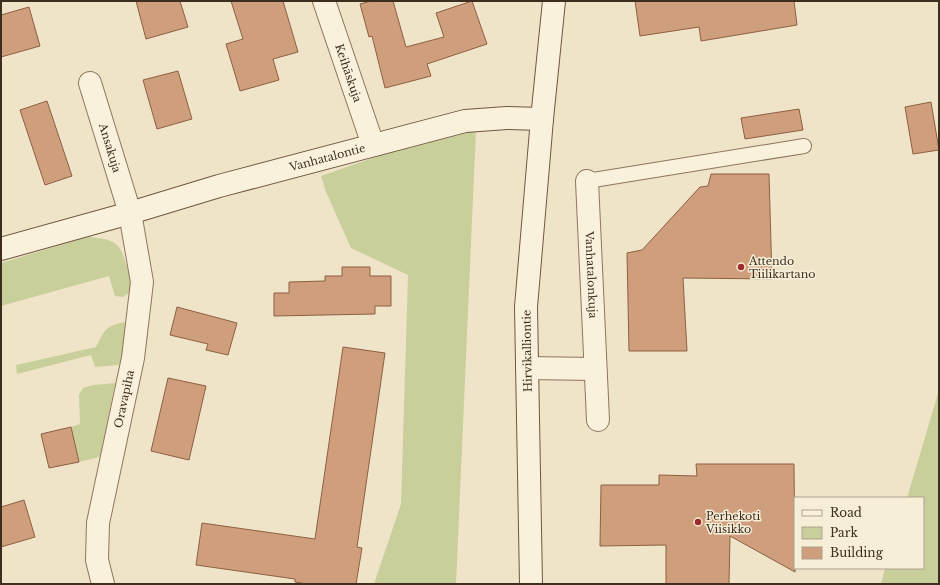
<svg xmlns="http://www.w3.org/2000/svg" width="940" height="585" font-family="'Libre Baskerville',serif">
<style>
.green{fill:#c9cf9b}
.building{fill:#cf9f7d;stroke:#8d5f41}
.lines{fill:none;stroke-linecap:round;stroke-linejoin:round}
.lane-casing{stroke:#8d765c;stroke-width:16}
.street-casing{stroke:#8d765c;stroke-width:24}
.secondary-casing{stroke:#6f573f;stroke-width:24}
.lane{stroke:#faf1dc;stroke-width:14}
.street{stroke:#faf1dc;stroke-width:22}
.secondary{stroke:#faf1dc;stroke-width:22}
.poi-dot{fill:#9e2a2b;stroke:#f7eed8;stroke-width:1.5}
.labels{text-anchor:middle;dominant-baseline:central;stroke-width:3;stroke-linejoin:round;paint-order:stroke}
.street-label{font-size:11px;fill:#3d2e20;stroke:#f7eed8}
.poi-label{font-size:11px;fill:#3d2e20;stroke:#f7eed8;text-anchor:start}
</style>
<rect width="100%" height="100%" fill="#f0e4c8"/>
<g class="green">
<polygon points="476,130 456,584 374,584 401,504 408,275 351,248 326,192 321,176 384,154"/>
<path d="M87,237C96,238 110,238 117,245C125,253 129,276 132,287L129,293L123,297L115,296L109,276L1,306V263Z"/>
<path d="M127,322L122,361L118,365L95,367L91,355L17,374L16,365L96,347C105,329 106,325 127,322Z"/>
<polygon points="115,383 101,453 99,457 79,462 71,427 80,424 79,395 83,388 93,385"/>
<polygon points="939,390 939,584 881,584 885,568 923,568 923,498 907,498"/>
</g>
<g class="building">
<polygon points="136,1 180,1 188,27 146,39"/>
<polygon points="231,1 283,1 298,52 273,59 279,80 240,91 226,44 243,39"/>
<polygon points="371,1 393,1 406,47 444,37 436,13 472,1 487,44 427,64 431,76 385,88 372,36 369,37 360,4"/>
<polygon points="635,1 794,1 797,25 701,41 699,27 640,36"/>
<polygon points="29,7 40,46 1,57 1,15"/>
<polygon points="178,71 192,119 157,129 143,80"/>
<polygon points="47,101 72,176 45,185 20,110"/>
<polygon points="931,102 939,150 913,154 905,107"/>
<polygon points="799,109 803,130 745,139 741,118"/>
<polygon points="711,174 769,174 772,279 683,278 687,351 629,351 627,253 642,250 700,187 708,186"/>
<polygon points="342,267 370,267 370,276 391,276 391,306 375,306 375,314 274,316 274,293 289,293 289,282 325,281 325,276 342,276"/>
<polygon points="177,307 237,323 228,355 206,350 208,344 170,335"/>
<polygon points="343,347 385,353 357,547 362,548 356,584 307,584 295,582 295,579 196,565 202,523 315,539"/>
<polygon points="168,378 206,386 189,460 151,451"/>
<polygon points="71,427 79,462 49,468 41,434"/>
<polygon points="696,464 794,464 795,572 730,536 729,584 666,584 666,545 600,546 601,485 659,485 659,475 697,476"/>
<polygon points="24,500 35,537 1,547 1,507"/>
</g>
<g class="lines">
<g class="lane-casing">
<polyline id="lane" points="587,181 804,146"/>
</g>
<g class="street-casing">
<g id="street">
<path id="s1" d="M324,1L373,145"/>
<path id="s2" d="M90,83L130,213L142,282L133,358L98,523L97,560L103,584"/>
<path id="s3" d="M587,181L598,420"/>
<polyline points="527,368 595,369"/>
</g>
</g>
<g class="secondary-casing">
<g id="secondary">
<path id="s4" d="M1,249L130,213L219,186L465,121L507,118L542,119L554,1"/>
<polyline points="531,584 526,307 542,119"/>
</g>
</g>
<use href="#lane" class="lane"/>
<use href="#street" class="street"/>
<use href="#secondary" class="secondary"/>
</g>
<g class="poi-dot">
<circle cx="741" cy="267" r="4"/>
<circle cx="698" cy="522" r="4"/>
</g>
<g class="labels">
<g class="street-label">
<text stroke="none"><textPath href="#s1" startOffset="76">Keihäskuja</textPath></text>
<text stroke="none"><textPath href="#s2" startOffset="68">Ansakuja</textPath></text>
<text stroke="none"><textPath href="#s4" startOffset="339">Vanhatalontie</textPath></text>
<text stroke="none"><textPath href="#s3" startOffset="94">Vanhatalonkuja</textPath></text>
<text transform="translate(527 351) rotate(-91)">Hirvikalliontie</text>
<text transform="translate(124 399) rotate(-78)">Oravapiha</text>
</g>
<g class="poi-label">
<text x="749" y="261">Attendo<tspan x="749" dy="13">Tiilikartano</tspan></text>
<text x="706" y="516">Perhekoti<tspan x="706" dy="13">Viisikko</tspan></text>
</g>
</g>
<rect width="940" height="585" fill="none" stroke="#3d2e20" stroke-width="4"/>
<rect x="794" y="497" width="130" height="72" fill="#f7eed8" stroke="#ada18e"/>
<rect x="802" y="510" width="20" height="6" fill="#faf1dc" stroke="#ada18e"/>
<text x="830" y="517" font-size="12" fill="#3d2e20">Road</text>
<rect x="802" y="527" width="20" height="12" fill="#c9cf9b" stroke="#ada18e"/>
<text x="830" y="537" font-size="12" fill="#3d2e20">Park</text>
<rect x="802" y="547" width="20" height="12" fill="#cf9f7d" stroke="#ada18e"/>
<text x="830" y="557" font-size="12" fill="#3d2e20">Building</text>
</svg>
